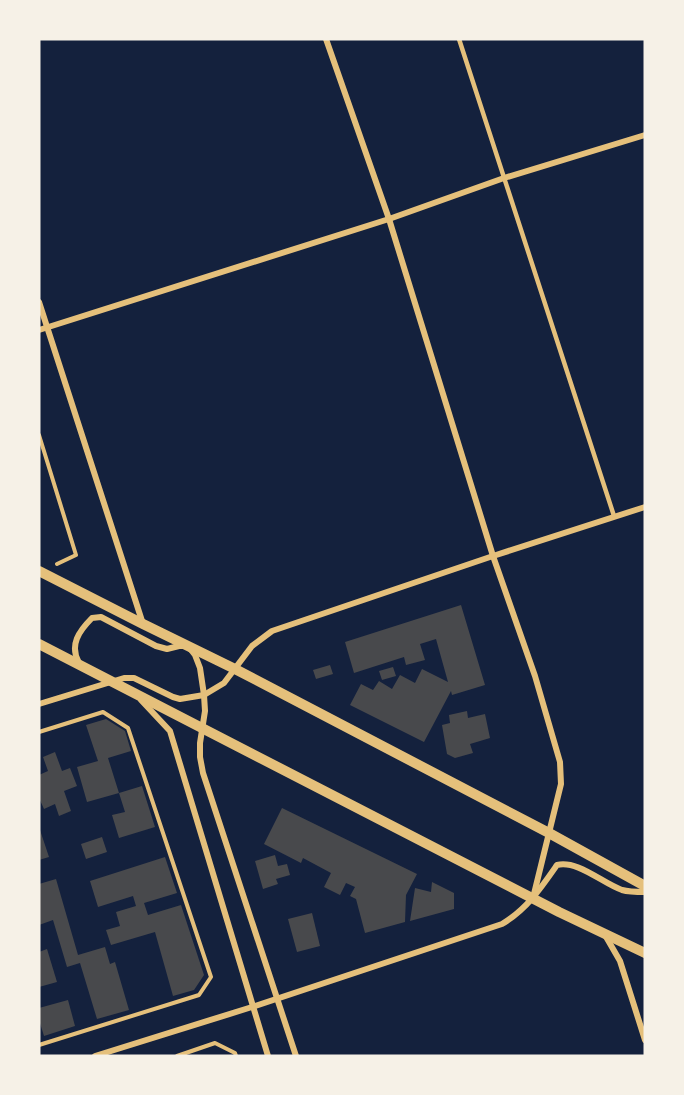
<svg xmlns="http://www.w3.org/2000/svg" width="684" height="1095" font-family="'Golos Text',sans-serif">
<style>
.building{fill:#48494c}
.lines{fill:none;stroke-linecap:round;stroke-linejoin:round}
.path{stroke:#e5c07b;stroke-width:4}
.service{stroke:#e5c07b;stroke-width:4.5}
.minor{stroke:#e5c07b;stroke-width:6}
.tertiary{stroke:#e5c07b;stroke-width:10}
</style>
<rect width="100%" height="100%" fill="#14213d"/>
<g class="building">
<polygon points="461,605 485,685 452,695 451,691 424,742 350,705 361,684 373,690 379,681 392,689 400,675 415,683 422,669 448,682 436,639 420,644 425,660 406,665 404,657 354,673 345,642"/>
<polygon points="330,665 333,674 316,679 313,670"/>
<polygon points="393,667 396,676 382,680 379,671"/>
<polygon points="467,711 468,718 485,714 490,738 470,744 473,753 455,758 447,754 442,725 450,723 449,715"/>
<polygon points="106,719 125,731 131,751 108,758 119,793 142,786 155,827 119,838 112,815 125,812 119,793 87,802 77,767 98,761 86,725"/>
<polygon points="55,752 62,771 70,768 77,786 64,791 71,811 59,816 55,804 44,809 39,798 39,775 48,771 43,757"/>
<polygon points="282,808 417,874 406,895 405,922 365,933 356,899 350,896 355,887 346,883 340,895 324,887 331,873 303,858 301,863 264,844"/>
<polygon points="39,827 49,857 39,860"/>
<polygon points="102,837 107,852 86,859 81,844"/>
<polygon points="275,855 278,866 287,864 290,875 276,879 278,884 263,889 255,861"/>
<polygon points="165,857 177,893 144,903 148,915 181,905 204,975 194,990 173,996 155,932 111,945 106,930 120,926 116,912 136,906 133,896 98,907 90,881"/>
<polygon points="56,879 78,955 105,947 110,964 115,962 129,1010 97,1019 80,963 67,967 53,920 39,925 39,884"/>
<polygon points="432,882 454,893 454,909 410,921 415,888 431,892"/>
<polygon points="312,913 320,946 297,952 288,919"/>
<polygon points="47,949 57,982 39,987 39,952"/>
<polygon points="68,1000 75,1026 44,1036 39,1020 39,1008"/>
</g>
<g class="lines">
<g class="path">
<polyline points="39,435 76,555 57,564"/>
<polyline points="39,732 103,712 128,728 211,977 199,995 39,1045"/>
<polyline points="177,1056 215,1043 235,1053 236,1056"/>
</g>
<polyline class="service" points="459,39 614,516"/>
<g class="minor">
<polyline points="326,39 389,219 493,556 535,676 560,762 561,784 533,898"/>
<polyline points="39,302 143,624"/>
<polyline points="39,330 389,219 504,178 645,135"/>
<path d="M79,663C69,645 79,631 92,618L101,617L156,646L167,649L179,646H188L195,655L200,668L204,695L205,711L200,743V757L203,773L296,1056"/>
<polyline points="141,700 170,731 268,1056"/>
<polyline points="39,704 124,678 134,678 173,697 180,699 204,695 224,683 252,646 272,631 493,556 645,507"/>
<polyline points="605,935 620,961 645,1040"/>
<path d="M95,1056L252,1007L502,924C527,909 541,888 557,865C578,860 602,883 622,890C629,892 637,892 645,892"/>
</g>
<g class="tertiary">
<polyline points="39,571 143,624 235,669 549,833 645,886"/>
<polyline points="39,644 559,912 645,953"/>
</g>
</g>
<rect width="684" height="1095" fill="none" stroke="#f6f1e7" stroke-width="81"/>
</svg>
